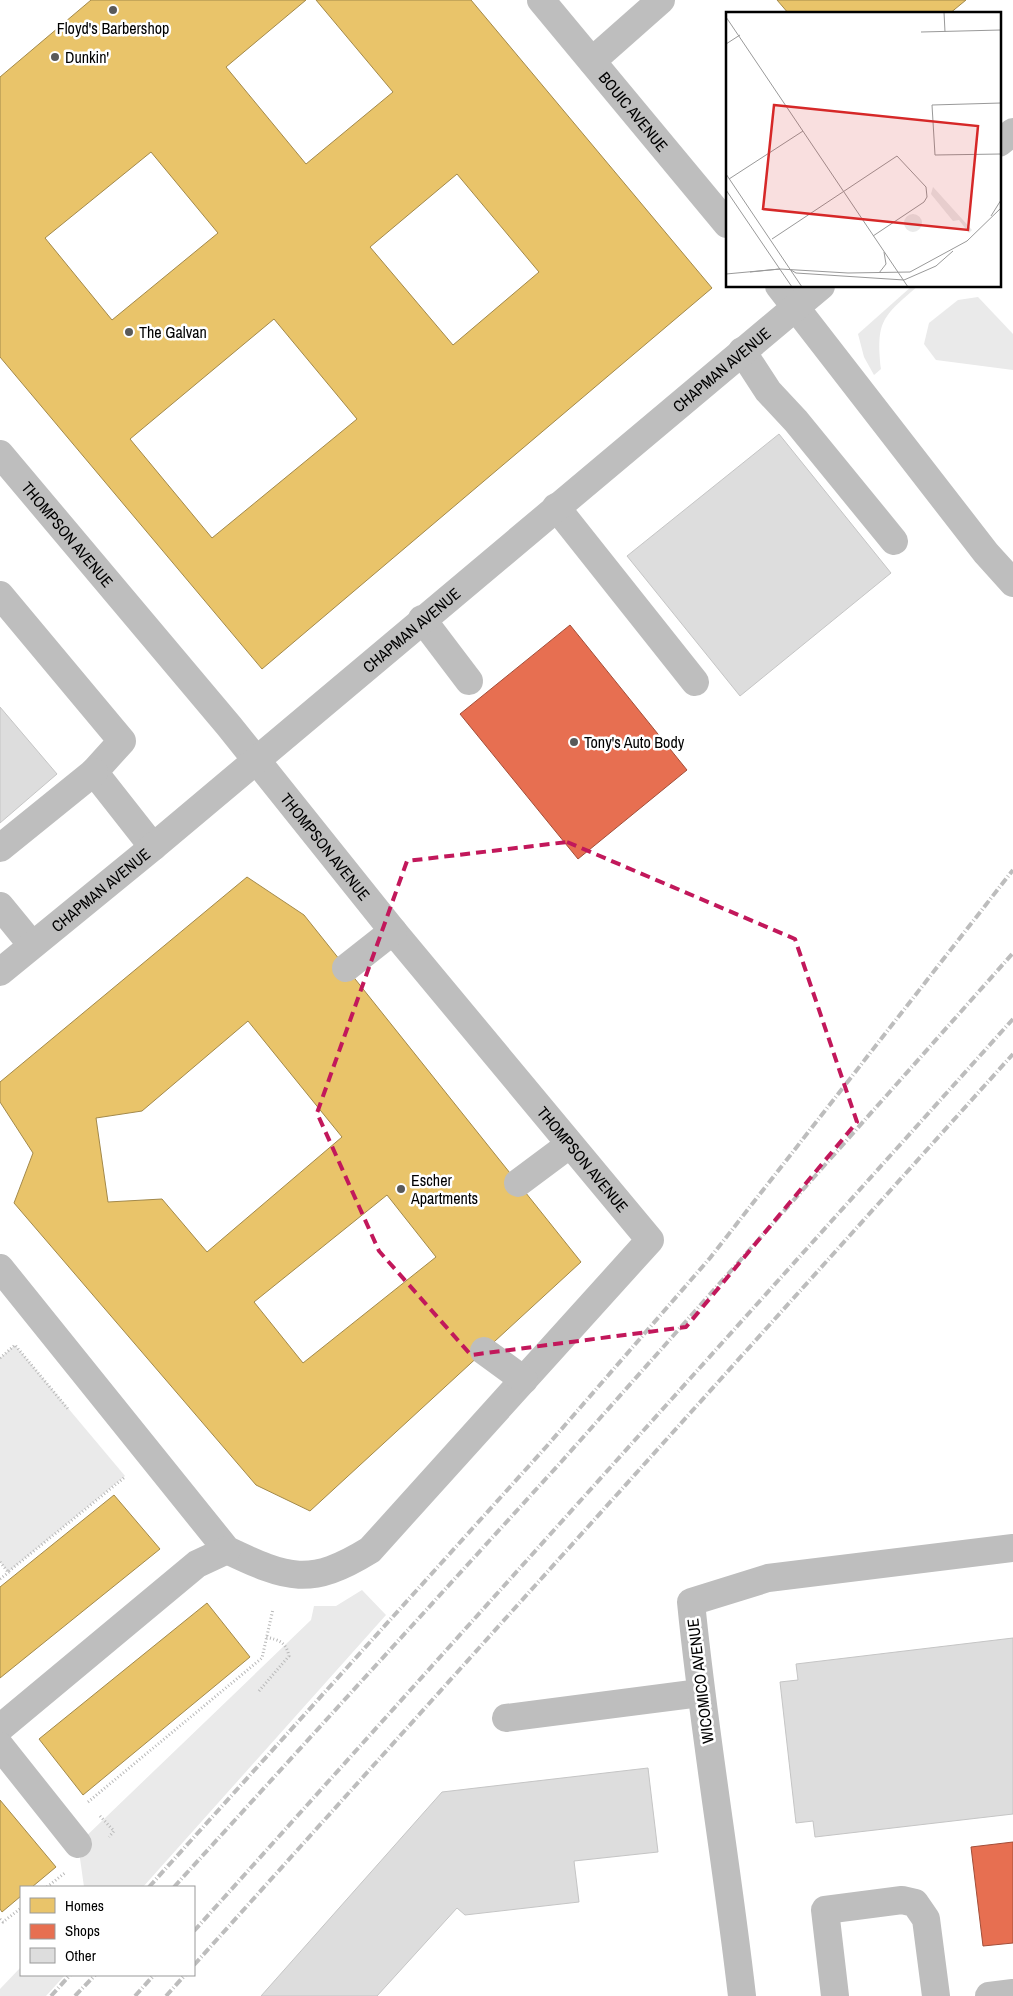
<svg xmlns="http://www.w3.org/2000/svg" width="1013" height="1996" font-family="'Archivo Narrow',sans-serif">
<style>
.green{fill:#eaeaea}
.homes{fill:#e9c46a;stroke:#a3894a;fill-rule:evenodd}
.shops{fill:#e76f51;stroke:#a24e39}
.building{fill:#ddd;stroke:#c5c5c5}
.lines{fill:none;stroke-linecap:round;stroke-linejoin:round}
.path{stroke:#b8b8b8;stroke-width:3;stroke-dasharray:1 2.5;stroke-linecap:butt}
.minor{stroke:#bebebe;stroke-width:28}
.rail{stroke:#bdbdbd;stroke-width:4;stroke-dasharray:8 2.5 1 2.5;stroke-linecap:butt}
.marked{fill:none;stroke:#c2185b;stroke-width:4;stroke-dasharray:10 6;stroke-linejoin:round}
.poi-dot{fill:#595959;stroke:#fff;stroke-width:2}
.labels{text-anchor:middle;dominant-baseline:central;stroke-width:5;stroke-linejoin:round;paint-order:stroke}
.poi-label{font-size:16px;fill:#000;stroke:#fff;text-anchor:start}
.street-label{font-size:16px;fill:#000;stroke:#fff}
.inset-road{fill:none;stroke:#999;stroke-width:1}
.view{fill:#d62828;fill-opacity:0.15;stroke:#d62828;stroke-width:2.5}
.inset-edge{fill:none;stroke:#000;stroke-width:2.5}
</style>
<rect width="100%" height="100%" fill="#fff"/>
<g class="green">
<path d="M912,286H918C882,317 876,321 881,369L874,375L864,357L858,334Z"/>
<polygon points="978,297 1013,334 1013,370 936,360 924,344 929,323 958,300"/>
<polygon points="15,1345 125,1476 8,1572 0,1562 0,1358"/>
<polygon points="362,1590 386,1615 143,1887 84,1887 78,1844 311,1620 314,1606 336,1606"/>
<polygon points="21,1967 21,1975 65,1975 46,1996 0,1996 0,1989"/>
</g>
<g class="homes">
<path d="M91,0H306L226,67L306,164L393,92L316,0H471L712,288L262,669L0,357V77ZM151,152L218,233L112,320L45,238ZM457,174L539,272L453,345L370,247ZM274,319L357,419L212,538L130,439Z"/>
<polygon points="777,0 966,0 949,14 789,14"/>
<path d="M247,877L304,915L581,1262L310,1511L256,1485L14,1203L33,1153L0,1102V1082ZM248,1021L342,1137L207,1252L162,1199L108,1202L96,1118L142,1111ZM387,1195L436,1257L303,1363L254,1302Z"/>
<polygon points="114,1495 160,1549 0,1678 0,1587"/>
<polygon points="207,1603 250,1657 83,1795 39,1739"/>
<polygon points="0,1800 56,1867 32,1887 21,1887 21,1896 2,1912 0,1909"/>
</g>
<g class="shops">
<polygon points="570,625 687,770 578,859 460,714"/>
<polygon points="1013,1842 1013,1943 983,1946 971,1847"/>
</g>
<g class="building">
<polygon points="779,434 891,573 740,696 627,556"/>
<polygon points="0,707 57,774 0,823"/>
<polygon points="1013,1638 1013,1814 815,1837 813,1821 796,1823 780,1682 798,1680 796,1664"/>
<polygon points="648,1768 658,1852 574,1861 579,1902 465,1915 457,1908 377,1996 261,1996 442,1792"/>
</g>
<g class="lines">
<g class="path">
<polyline points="0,1358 15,1345 68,1409"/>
<polyline points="0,1562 8,1572 125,1477"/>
<polyline points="0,1579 9,1572"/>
<path d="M259,1691L289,1656C286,1642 279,1640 266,1637"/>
<polyline points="88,1802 262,1658 273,1609"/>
<polyline points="100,1816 114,1831 109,1837"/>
<polyline points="47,1887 66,1872"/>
<polyline points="0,1919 3,1922 21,1908"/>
</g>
<g class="minor">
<path id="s1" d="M541,0L727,224"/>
<polyline points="592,61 661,0"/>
<polyline points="999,143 1013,132"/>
<polyline points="779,286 986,553 1013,583"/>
<polyline points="742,351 768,391 796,421 894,541"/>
<path id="s2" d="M0,454L229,726L393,931L650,1240L370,1550C310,1587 288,1579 227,1550L0,1268"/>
<polyline points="556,507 695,682"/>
<polyline points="0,595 122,741 94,772 153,847"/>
<polyline points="422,619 469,681"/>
<polyline points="0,848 94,772"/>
<polyline points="0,906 32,945"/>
<polyline points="346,968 393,931"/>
<path id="s3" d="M0,972L153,847L821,286"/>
<polyline points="518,1183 569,1145"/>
<polyline points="484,1351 524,1380"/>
<polyline points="506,1718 700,1693"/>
<polyline points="0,1728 197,1564 227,1550"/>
<polyline points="0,1746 78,1844"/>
<path d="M742,1996C727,1864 704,1734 691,1602L768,1578L1013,1548"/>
<polyline points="835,1996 825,1910 902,1900 915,1903 926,1919 936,1996"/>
<polyline points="989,1996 1013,1993"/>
</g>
<g class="rail">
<polyline points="149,1887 546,1447 710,1258 1013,870"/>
<polyline points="174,1887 562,1461 1013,953"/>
<polyline points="194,1931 1013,1019"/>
<polyline points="194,1965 1013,1054"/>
<polyline points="51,1996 70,1975"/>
<polyline points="75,1996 95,1975"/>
<polyline points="135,1996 154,1975"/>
<polyline points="166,1996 185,1975"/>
</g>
</g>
<path class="marked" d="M567,842L795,939L857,1122L686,1327L471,1355L379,1251L317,1113L407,861Z"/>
<g class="poi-dot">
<circle cx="113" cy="10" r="5"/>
<circle cx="55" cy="57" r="5"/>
<circle cx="129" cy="332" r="5"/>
<circle cx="574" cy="742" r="5"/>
<circle cx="401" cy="1189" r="5"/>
</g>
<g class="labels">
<g class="poi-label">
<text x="113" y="28" text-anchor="middle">Floyd's Barbershop</text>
<text x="65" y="57">Dunkin'</text>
<text x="139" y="332">The Galvan</text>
<text x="584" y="742">Tony's Auto Body</text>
<text x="411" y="1180">Escher<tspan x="411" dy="18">Apartments</tspan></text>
</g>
<g class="street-label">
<text stroke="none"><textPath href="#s1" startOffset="145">BOUIC AVENUE</textPath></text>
<text stroke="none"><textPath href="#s3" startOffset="940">CHAPMAN AVENUE</textPath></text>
<text stroke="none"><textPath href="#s2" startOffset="105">THOMPSON AVENUE</textPath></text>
<text stroke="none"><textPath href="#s3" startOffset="535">CHAPMAN AVENUE</textPath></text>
<text stroke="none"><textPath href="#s2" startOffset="510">THOMPSON AVENUE</textPath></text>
<text stroke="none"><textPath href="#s3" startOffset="130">CHAPMAN AVENUE</textPath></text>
<text stroke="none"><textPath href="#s2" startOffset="915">THOMPSON AVENUE</textPath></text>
<text transform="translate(700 1681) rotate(-97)">WICOMICO AVENUE</text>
</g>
</g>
<g transform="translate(726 12)">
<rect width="275" height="275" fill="#fff"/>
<path d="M207,175L246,218L243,221L233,208L227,209L205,182ZM178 211a9 9 0 1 1 18 0a9 9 0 1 1-18 0Z" fill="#eaeaea"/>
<path class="inset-road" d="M218,0L219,20M0,5L182,275M195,20L275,18M0,32L14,23M275,91L206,93L209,143L275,142M0,162L76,275M3,167L77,119M0,178L66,275M265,204L275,188M46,227L171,144L200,175L201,185L198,190L147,224M54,257L122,261L184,260L241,229L275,196M65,258L70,261L178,268L210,254L227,239M24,260L54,257M153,261L160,252L158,240M0,262L54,257"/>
<path class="view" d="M48,93L252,114L242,218L37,197Z"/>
<rect width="275" height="275" class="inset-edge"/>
</g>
<rect x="20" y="1886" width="175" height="90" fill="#ffffff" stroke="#999999"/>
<rect x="30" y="1898" width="25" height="15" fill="#e9c46a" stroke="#999999"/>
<text x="65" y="1911" font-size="15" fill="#000000">Homes</text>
<rect x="30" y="1924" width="25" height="15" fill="#e76f51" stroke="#999999"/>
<text x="65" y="1936" font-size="15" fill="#000000">Shops</text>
<rect x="30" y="1948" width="25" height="15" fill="#dddddd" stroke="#999999"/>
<text x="65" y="1961" font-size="15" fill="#000000">Other</text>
</svg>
